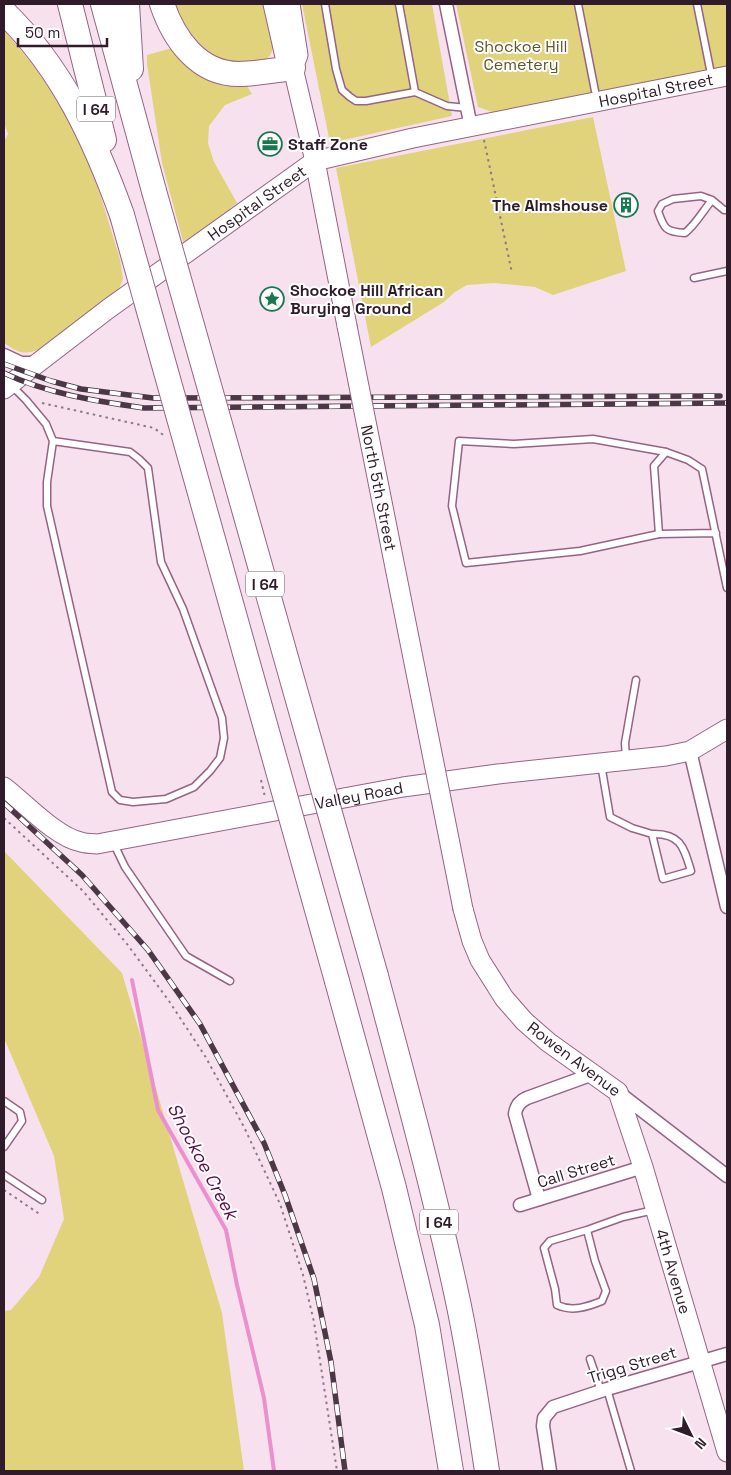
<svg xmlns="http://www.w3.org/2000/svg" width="731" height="1475" font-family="'Space Grotesk',sans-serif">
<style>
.green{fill:#e1d27c}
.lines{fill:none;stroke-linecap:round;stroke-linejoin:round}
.stream{stroke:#eb90ce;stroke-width:4}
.lane-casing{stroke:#956385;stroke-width:9}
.street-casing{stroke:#956385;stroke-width:15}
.secondary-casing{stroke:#956385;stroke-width:21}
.highway-casing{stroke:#956385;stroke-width:26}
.path{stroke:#8e7987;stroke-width:2;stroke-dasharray:2.5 4;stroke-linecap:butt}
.lane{stroke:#fff;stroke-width:6}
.street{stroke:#fff;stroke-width:12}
.secondary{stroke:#fff;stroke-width:19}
.highway{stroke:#fff;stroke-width:24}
.rail-casing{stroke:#4b3745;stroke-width:5.5}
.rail{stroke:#fff;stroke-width:4;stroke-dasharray:11;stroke-linecap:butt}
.secondary-bridge-casing{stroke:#956385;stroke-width:21;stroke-linecap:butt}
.highway-bridge-casing{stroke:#956385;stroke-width:26;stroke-linecap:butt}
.secondary-bridge{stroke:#fff;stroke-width:19}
.highway-bridge{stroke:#fff;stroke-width:24}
.labels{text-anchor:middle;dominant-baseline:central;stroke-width:4;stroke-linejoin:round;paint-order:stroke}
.shield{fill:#fff;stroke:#6d5f69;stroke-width:1}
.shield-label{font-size:15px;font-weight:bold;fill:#2f1b29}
.park-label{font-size:16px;fill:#5f5729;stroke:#fff}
.street-label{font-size:16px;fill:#2f1b29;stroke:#fff}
.poi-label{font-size:16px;font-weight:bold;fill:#2f1b29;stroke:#fff;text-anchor:start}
.water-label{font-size:18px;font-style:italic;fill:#5e0d4c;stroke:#fff}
</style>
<rect width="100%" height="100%" fill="#f8e1ef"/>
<g class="green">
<path d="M172,4H266C268,14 274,37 273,46C270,79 212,62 198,47C188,37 177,17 172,4Z"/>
<polygon points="302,4 432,4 452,116 330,143"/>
<polygon points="456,4 727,4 727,67 495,113 478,107"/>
<path d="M4,30L48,83L81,143L100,194L120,259L123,279L119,289L42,348C25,356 19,353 4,343V142L8,134L4,123Z"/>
<polygon points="172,48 229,84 247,86 252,94 225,105 209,126 208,143 214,162 237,203 184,245 162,163 147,64 147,55"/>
<polygon points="593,117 626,271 553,295 535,287 494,283 467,285 455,292 444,302 371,347 336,168"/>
<polygon points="4,851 122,973 222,1313 244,1471 4,1471 4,1311 11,1310 39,1277 64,1219 54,1156 4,1038"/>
</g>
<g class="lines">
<polyline class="stream" points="132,980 158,1110 226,1230 237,1285 264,1398 274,1471"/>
<g class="lane-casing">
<g id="lane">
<polyline points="325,4 336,69 342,90 350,97 356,101 366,101 415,92 447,106 467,108"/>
<polyline points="399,4 415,92"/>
<polyline points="578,4 595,91"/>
<polyline points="697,4 710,69"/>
<path d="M712,200C703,211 696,224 685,233C666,232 664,229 658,211L662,204L673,199L701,196L712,200L724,210H727"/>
<polyline points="694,278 727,271"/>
<polyline points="12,386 26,400 46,424 53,441 47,482 47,506 112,792 120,800 133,802 166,799 194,787 210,771 220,758 224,738 222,718 183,609 161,562 148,468 139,459 130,452 53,441"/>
<polyline points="716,533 659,534 654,466 666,452 688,460 702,469 727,588"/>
<polyline points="659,534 580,551 466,563 452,506 459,441 514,444 593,439 666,452"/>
<polyline points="626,758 625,743 636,680"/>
<path d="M601,764L610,817L632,828L652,834L663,879L691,871C684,848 681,833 652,834"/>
<polyline points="113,842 125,867 186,956 230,981"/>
<polyline points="4,1101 20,1112 22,1121 4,1147"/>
<polyline points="4,1175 42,1200"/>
<path d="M587,1230L550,1241L544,1248L555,1289L557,1305C572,1312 587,1307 602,1301L606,1291L595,1261L587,1230L623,1217L654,1210"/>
<polyline points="590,1359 601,1391"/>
<polyline points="607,1389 631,1471"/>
</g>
</g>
<g class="street-casing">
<g id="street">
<polyline points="446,4 471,127"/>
<polyline points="4,355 21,363 36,363"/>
<polyline points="690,751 727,907"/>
<polyline points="618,1092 727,1176"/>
<path d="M539,1199L515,1114C516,1106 520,1101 527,1098L593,1074"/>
<polyline points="520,1205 643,1167"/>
<polyline points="550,1471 543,1426 544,1418 553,1407 607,1389 727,1354"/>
</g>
</g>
<g class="secondary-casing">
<g id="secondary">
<polyline points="273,4 285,57 293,68 315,161 347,326"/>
<polyline points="290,4 298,55 293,68"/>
<path id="s1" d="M4,389L108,309L315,161L413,138L727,76"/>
<path id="s2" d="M4,787C25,803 56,837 81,842C86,844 92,843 97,844L403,787L498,774L666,756L690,751L727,729"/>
<path id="s3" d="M463,909L472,941L480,960L504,998L524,1021L548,1042L618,1092L643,1167L727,1452"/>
</g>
</g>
<g class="highway-casing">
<g id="highway">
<polyline points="70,4 104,140"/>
<polyline points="103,4 154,191"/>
<polyline points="127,4 131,69"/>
<path d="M162,4C174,39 198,74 239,74C257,74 276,70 293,68"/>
<path d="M4,12C62,68 95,140 122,215"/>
<path d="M376,976C404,1081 433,1186 456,1292C469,1351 478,1411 487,1471"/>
<polyline points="337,981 394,1188 427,1325 451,1471"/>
</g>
</g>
<g class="path">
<polyline points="484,140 512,273"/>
<polyline points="42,403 154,428 166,437"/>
<polyline points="261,780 265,797"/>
<polyline points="4,818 83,891 127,944 169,1001 205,1056 244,1127 280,1204 303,1275 314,1322 337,1471"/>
<polyline points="4,1190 41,1215"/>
</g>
<use href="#lane" class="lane"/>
<use href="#street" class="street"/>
<use href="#secondary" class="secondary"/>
<use href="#highway" class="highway"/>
<g class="rail-casing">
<g id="rail">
<polyline points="4,364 51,381 81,389 153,398 720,396"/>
<path d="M4,373C48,394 96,401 144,408L727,403"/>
<polyline points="4,803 82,875 148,950 200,1024 264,1143 285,1195 314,1279 331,1362 345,1471"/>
</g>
</g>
<use href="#rail" class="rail"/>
<g class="secondary-bridge-casing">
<g id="secondary-bridge">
<path id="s4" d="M347,326L463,909"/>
</g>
</g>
<g class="highway-bridge-casing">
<g id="highway-bridge">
<polyline points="154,191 376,976"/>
<polyline points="122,215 337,981"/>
</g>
</g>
<use href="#secondary-bridge" class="secondary-bridge"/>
<use href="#highway-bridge" class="highway-bridge"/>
</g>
<defs>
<g id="office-ring" transform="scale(1.25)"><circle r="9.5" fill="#fff" stroke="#18784f" stroke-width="1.5"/><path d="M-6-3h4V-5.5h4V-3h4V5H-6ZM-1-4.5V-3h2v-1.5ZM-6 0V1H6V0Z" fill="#18784f"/></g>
<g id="building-ring" transform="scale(1.25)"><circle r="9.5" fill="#fff" stroke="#18784f" stroke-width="1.5"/><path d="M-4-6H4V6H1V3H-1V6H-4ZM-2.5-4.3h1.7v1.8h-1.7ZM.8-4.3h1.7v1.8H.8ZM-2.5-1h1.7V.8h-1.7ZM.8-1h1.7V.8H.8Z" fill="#18784f"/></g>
<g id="sight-ring" transform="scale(1.25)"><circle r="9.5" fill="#fff" stroke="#18784f" stroke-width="1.5"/><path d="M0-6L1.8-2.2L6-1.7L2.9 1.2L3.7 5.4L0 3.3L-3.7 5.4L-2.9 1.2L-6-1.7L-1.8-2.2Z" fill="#18784f"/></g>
</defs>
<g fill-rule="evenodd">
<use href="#office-ring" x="270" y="144"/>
<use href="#building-ring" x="626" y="205"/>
<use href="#sight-ring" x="272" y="299"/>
</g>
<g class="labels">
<g class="shield">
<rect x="77" y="96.5" width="38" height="25" rx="4"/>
<rect x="246" y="571.5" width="38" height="25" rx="4"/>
<rect x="420" y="1209.5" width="38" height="25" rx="4"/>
</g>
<g class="shield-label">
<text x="96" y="109">I 64</text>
<text x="265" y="584">I 64</text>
<text x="439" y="1222">I 64</text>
</g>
<g class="park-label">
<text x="521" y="46">Shockoe Hill<tspan x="521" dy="18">Cemetery</tspan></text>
</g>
<g class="street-label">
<text stroke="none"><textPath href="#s1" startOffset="734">Hospital Street</textPath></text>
<text stroke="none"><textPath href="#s1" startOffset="314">Hospital Street</textPath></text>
<text stroke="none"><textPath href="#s4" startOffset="165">North 5th Street</textPath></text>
<text stroke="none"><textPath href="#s2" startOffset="378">Valley Road</textPath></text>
<text transform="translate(574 1059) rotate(37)">Rowen Avenue</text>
<text transform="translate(576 1171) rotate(-17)">Call Street</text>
<text stroke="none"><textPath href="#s3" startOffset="435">4th Avenue</textPath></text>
<text transform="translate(632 1365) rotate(-17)">Trigg Street</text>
</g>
<g class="poi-label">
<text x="288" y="144">Staff Zone</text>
<text x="608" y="205" text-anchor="end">The Almshouse</text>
<text x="290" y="290">Shockoe Hill African<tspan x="290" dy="18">Burying Ground</tspan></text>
</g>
<g class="water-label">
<text transform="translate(203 1161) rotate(62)">Shockoe Creek</text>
</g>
</g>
<rect width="731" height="1475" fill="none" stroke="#2f1b29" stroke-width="10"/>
<g transform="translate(691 1435) rotate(132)" stroke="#ffffff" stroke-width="4" paint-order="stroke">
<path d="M0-4L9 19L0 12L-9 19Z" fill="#2f1b29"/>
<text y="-8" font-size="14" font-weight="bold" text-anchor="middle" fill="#2f1b29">N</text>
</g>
<path d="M18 38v8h89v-8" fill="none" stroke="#2f1b29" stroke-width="2.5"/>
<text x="25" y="38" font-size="15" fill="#2f1b29" stroke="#ffffff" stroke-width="4" paint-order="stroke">50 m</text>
</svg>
